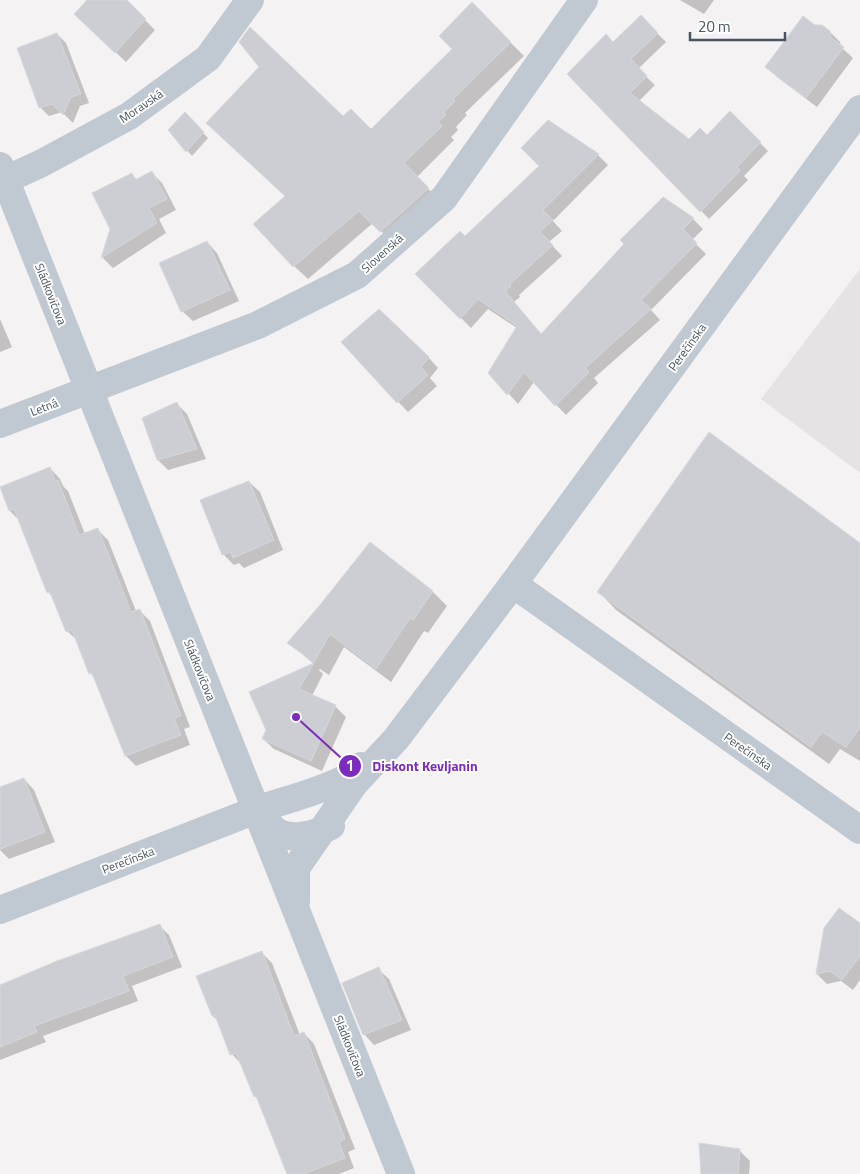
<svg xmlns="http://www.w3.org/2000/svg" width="860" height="1174" font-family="'Titillium Web',sans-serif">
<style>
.education{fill:#e5e3e4}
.shadow{fill:#0003}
.building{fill:#ccced4;stroke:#d6d8dd}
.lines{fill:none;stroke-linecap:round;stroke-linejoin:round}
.street{stroke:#c0c9d1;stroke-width:28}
.labels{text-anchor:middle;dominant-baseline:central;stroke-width:4;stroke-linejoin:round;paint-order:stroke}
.street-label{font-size:12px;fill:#495560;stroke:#fff}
.leader{fill:none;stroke:#7b2cbf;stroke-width:2}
.callout-dot{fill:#7b2cbf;stroke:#fff;stroke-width:2}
.mark-label{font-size:15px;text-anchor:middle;font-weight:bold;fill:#fff}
.callout-label{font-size:14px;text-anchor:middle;font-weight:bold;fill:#7b2cbf;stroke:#fff;stroke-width:4;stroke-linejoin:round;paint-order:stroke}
</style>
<rect width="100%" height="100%" fill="#f4f2f2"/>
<polygon class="education" points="860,269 860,473 761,399"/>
<g class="shadow">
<polygon points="88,0 125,0 155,30 126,62 86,24"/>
<polygon points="680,0 714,0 704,14"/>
<polygon points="472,4 524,56 465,113 467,115 456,127 458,130 451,137 454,140 417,177 441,202 395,245 373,223 308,279 294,266 287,197 343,118 371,131 454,49"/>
<polygon points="641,17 666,42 638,69 655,85 639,101 689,141 707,137 730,113 768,151 744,176 748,180 709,219 568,74 613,43"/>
<polygon points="815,27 830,32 840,42 841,47 853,58 817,107 777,77 766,66"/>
<polygon points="57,34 66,43 89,103 80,106 73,123 62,112 49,116 40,107"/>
<polygon points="185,114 208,138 192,156 170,130"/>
<polygon points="548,121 598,155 608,165 553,221 562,231 549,242 562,256 519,295 520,297 514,302 542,335 693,219 703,229 692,240 706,254 651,310 660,320 594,378 598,383 566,415 534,382 518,404 490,373 517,328 488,309 471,328 417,274 465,237 541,166"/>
<polygon points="152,173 162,183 176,210 159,219 166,233 113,268 103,258 132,174 137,180"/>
<polygon points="207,242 217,253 239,301 193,321 182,311"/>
<polygon points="0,319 12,347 0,352"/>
<polygon points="342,343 428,357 438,368 430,378 437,386 408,412"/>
<polygon points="177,404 187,414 206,459 168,470 158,460 144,419"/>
<polygon points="50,468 60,479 63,486 68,491 85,534 97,529 108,540 136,611 139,610 150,621 190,727 184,729 190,745 136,766 126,756 96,679 91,674 78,641 67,631 54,599 48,592 20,521 10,511 1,487"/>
<polygon points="249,482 260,492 283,550 244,568 239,563 234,565 223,554"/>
<polygon points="860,544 860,761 840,749 829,764 616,610 599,592"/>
<polygon points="433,592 447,606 428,633 424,631 391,682 344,647 329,675 320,669 319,670 323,674 312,696 335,706 346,717 322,771 274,749 263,739 267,730 251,692 314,664 289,643"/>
<polygon points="24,779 34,790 55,842 9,859 0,850 0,789"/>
<polygon points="159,925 169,935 182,967 132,986 138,1001 43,1036 46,1042 0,1060 0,986"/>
<polygon points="860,925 860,980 853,990 841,981 827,984 817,974"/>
<polygon points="262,953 272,963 300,1035 304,1033 314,1044 355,1149 348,1152 354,1168 339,1174 288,1174 260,1102 255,1096 242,1065 232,1054 219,1022 213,1016"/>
<polygon points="378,969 389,979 411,1030 374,1045 364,1034"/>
<polygon points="739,1150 750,1161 749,1174 702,1174"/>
</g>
<g class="building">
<polygon points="87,0 127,0 146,19 115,53 74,14"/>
<polygon points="472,2 511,42 453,99 455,101 443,113 446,115 438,122 442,126 404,163 429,188 380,232 359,211 293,267 253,224 285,196 206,123 259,67 239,42 250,27 343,116 351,109 371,129 452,49 439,36"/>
<polygon points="641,15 658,33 631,59 647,76 630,93 689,139 700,128 707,135 730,111 761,142 737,167 740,171 700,212 567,74 606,34 613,42"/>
<polygon points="803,16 815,25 822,25 830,31 831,38 844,47 806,98 765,67"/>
<polygon points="57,33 81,94 71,97 63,115 52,104 39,108 17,48"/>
<polygon points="185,112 204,132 186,152 168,130"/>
<polygon points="548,120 599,154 543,210 553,220 540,232 553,245 510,284 511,286 505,291 541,334 624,244 620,240 663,197 694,218 683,229 697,243 641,300 651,309 585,368 589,372 555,406 524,372 507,395 488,373 517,326 478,299 460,319 415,274 460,231 465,236 539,166 521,148"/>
<polygon points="152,171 167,199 149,208 157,223 101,258 110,229 92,193 132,173 135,180"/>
<polygon points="207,241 230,290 181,312 159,263"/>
<polygon points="379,309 429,357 421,367 428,375 397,403 341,342"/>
<polygon points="177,402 197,449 157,460 142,418"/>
<polygon points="709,432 860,543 860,727 846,747 822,732 811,747 597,592"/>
<polygon points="50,467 55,481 58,480 79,535 98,528 131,612 140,609 181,716 174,718 181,735 125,756 92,673 89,674 72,630 66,632 50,592 47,593 14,509 9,511 0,487"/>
<polygon points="249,481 274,540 233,558 231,552 222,555 200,500"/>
<polygon points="370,542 433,591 413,620 410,618 376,669 330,634 314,662 287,643 320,605"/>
<polygon points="314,663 299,689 336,705 311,761 262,739 266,730 249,692"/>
<polygon points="24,778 45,832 0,849 0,787"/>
<polygon points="839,908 860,923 860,956 842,980 830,971 816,974 824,928"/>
<polygon points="160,924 173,957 123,976 129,991 34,1026 37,1032 0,1047 0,985 57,961"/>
<polygon points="262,951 294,1036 304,1032 345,1139 339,1142 345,1158 303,1174 287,1174 256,1096 254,1097 236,1053 230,1055 215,1015 212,1016 196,976"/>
<polygon points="379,967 402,1020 363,1035 342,983"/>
<polygon points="699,1143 740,1149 738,1174 701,1174"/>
</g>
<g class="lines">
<g class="street">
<polyline points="0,166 401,1174"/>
<polyline points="5,180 42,163 129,116 208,58 250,0"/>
<polyline points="0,424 258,325 357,275 444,198 584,0"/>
<polyline points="513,584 860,830"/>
<path d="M257,811C263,817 270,827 277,832C293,841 316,834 331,826"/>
<polyline points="296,901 296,868 354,784 396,739 513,584 860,109"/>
<path d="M0,910L256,810C285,800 315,793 342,780C349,776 355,770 361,766"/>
</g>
</g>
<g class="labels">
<g class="street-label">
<text transform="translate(141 106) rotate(-34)">Moravská</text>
<text transform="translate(382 253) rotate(-42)">Slovenská</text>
<text transform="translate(51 294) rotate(68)">Sládkovičova</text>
<text transform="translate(687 347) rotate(-54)">Perečínska</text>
<text transform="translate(44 407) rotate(-21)">Letná</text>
<text transform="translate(200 670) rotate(68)">Sládkovičova</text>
<text transform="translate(748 751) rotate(35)">Perečínska</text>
<text transform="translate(128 860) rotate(-21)">Perečínska</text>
<text transform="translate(350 1046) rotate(68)">Sládkovičova</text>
</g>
</g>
<path class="leader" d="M296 717L350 766"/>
<g class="callout-dot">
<circle cx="296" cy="717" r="5"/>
<circle cx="350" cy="766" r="12"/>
</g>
<g class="mark-label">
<text x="350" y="771">1</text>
</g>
<g class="callout-label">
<text x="425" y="771">Diskont Kevljanin</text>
</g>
<path d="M690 32v8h95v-8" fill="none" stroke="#495560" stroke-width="2.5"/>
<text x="698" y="32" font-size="15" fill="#495560" stroke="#ffffff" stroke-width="4" paint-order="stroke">20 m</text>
</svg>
